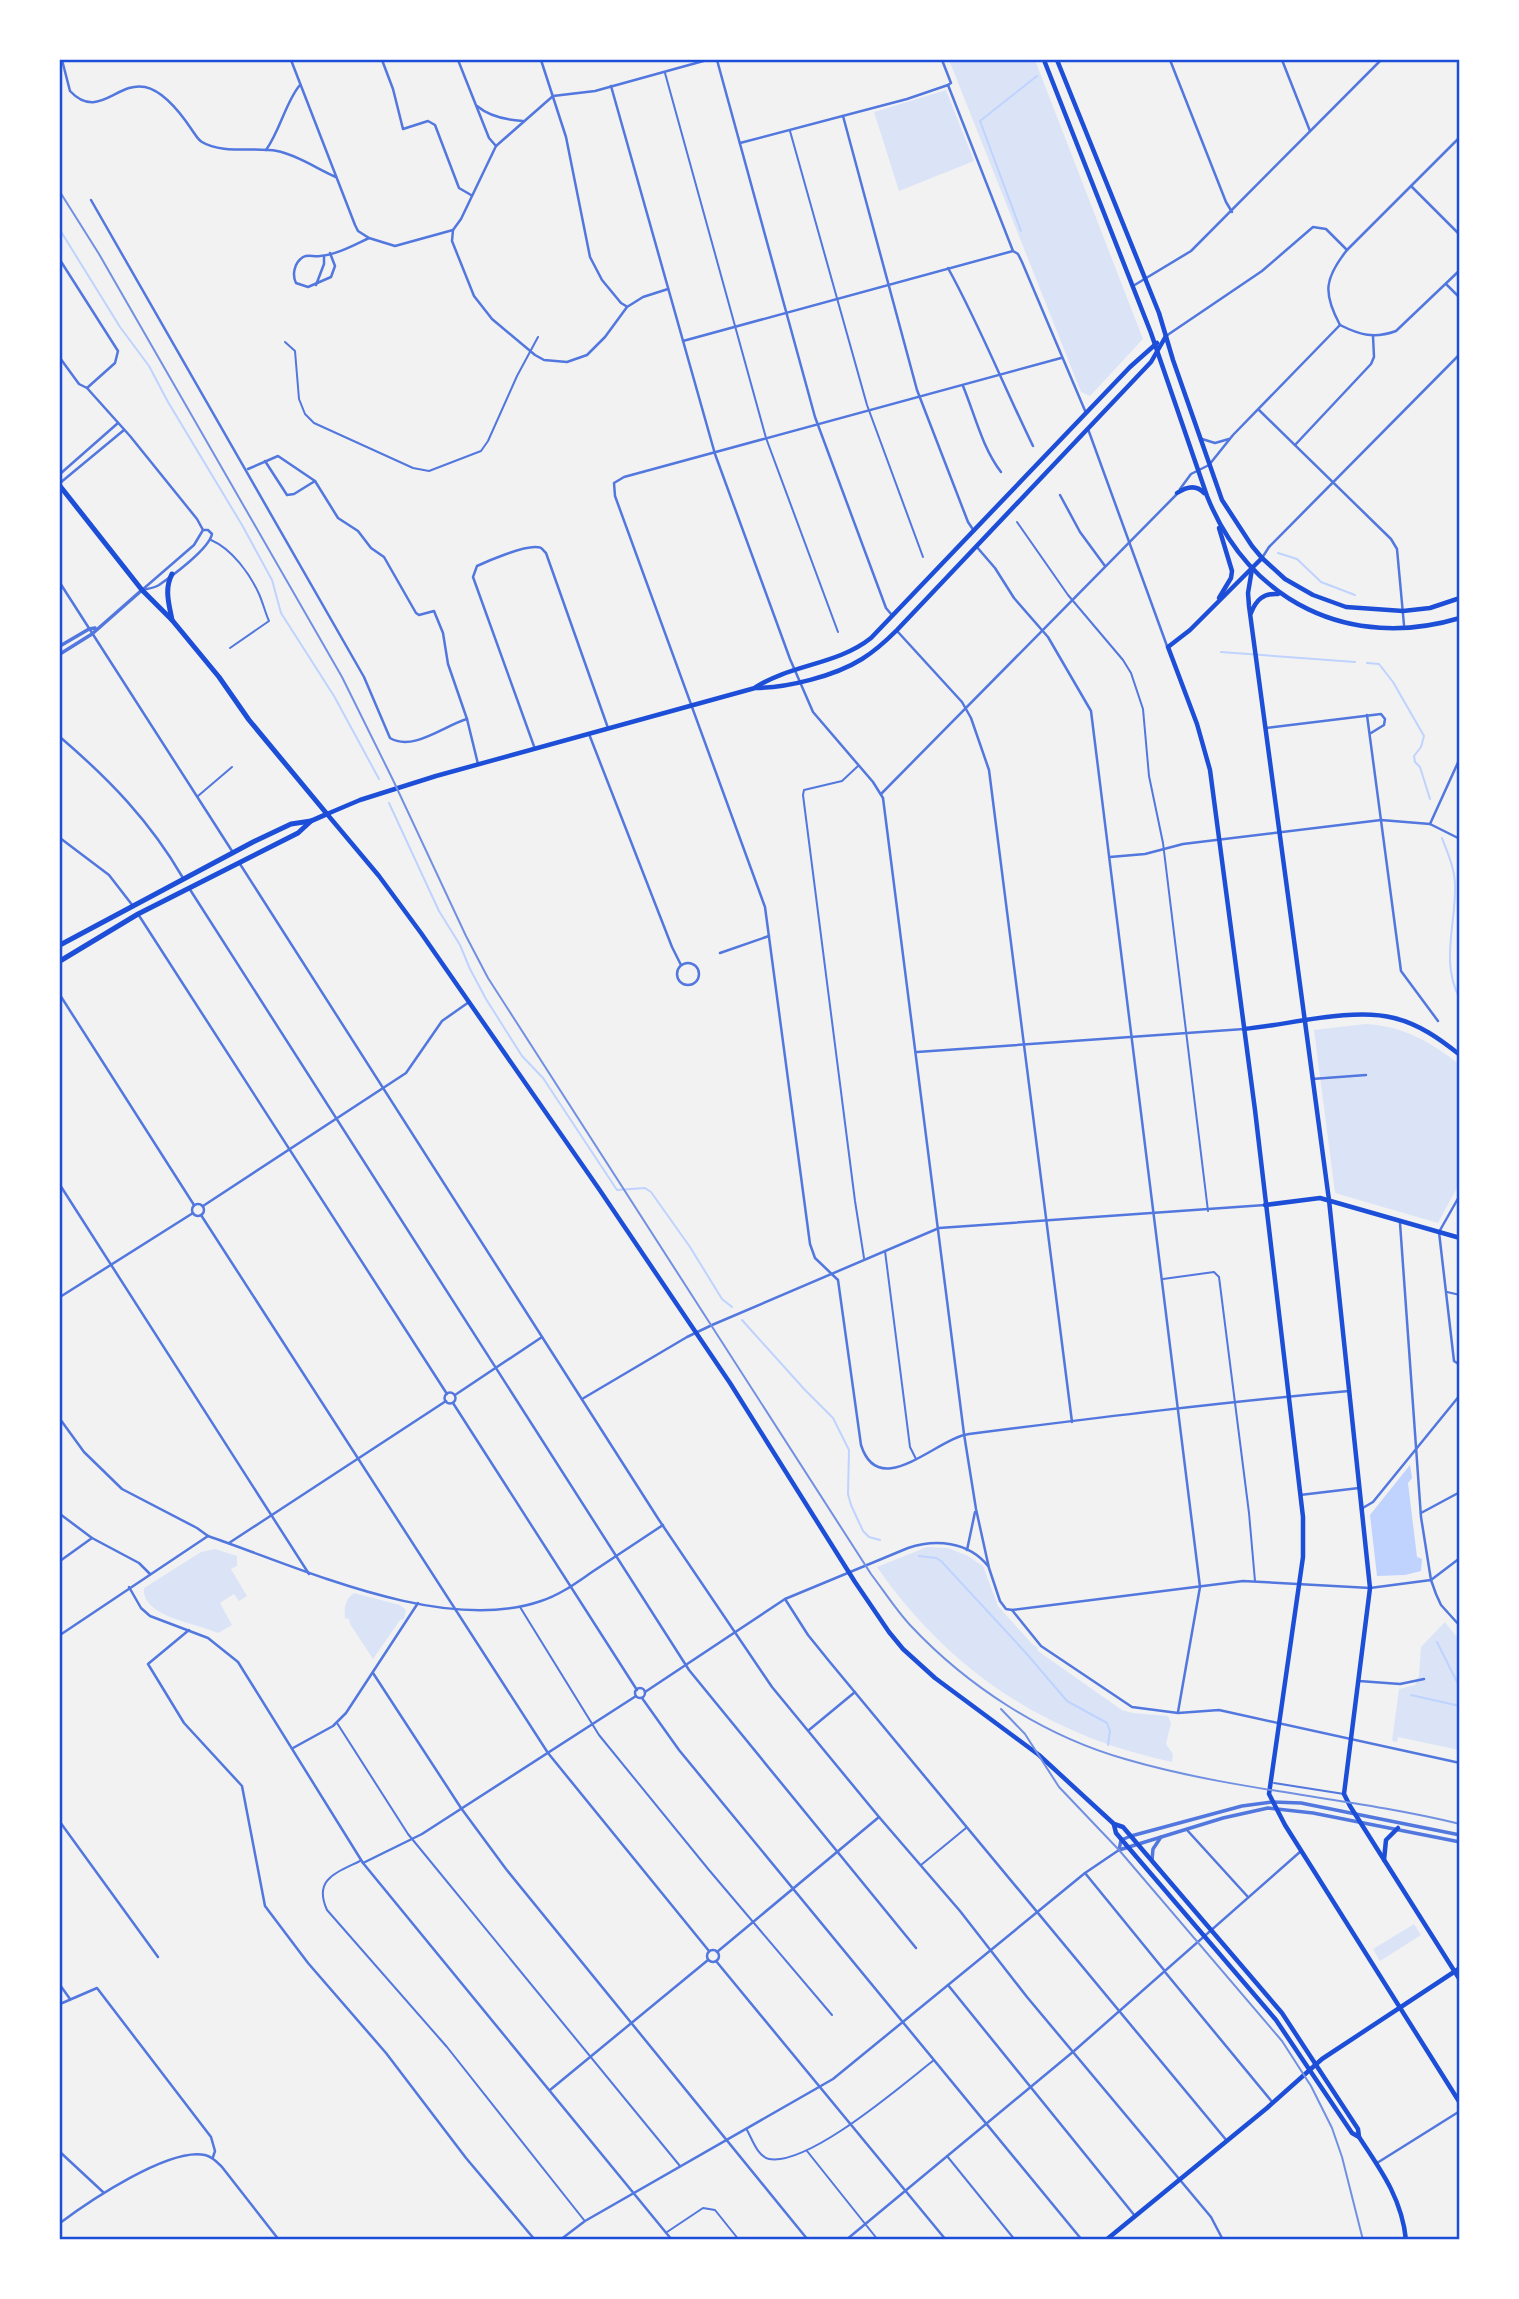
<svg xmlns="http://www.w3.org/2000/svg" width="1519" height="2299" font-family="Helvetica,sans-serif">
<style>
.green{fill:#dbe4f7}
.water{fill:#bfd3fe}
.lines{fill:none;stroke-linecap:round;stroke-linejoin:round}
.stream{stroke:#bfd3fe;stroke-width:2}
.service{stroke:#5277de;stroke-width:2}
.pedestrian{stroke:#5277de;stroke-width:2.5}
.minor{stroke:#5277de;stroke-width:2.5}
.tertiary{stroke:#5277de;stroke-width:3.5}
.secondary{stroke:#1d4ed8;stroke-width:4.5}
.primary{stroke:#1d4ed8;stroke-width:4.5}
.trunk{stroke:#1d4ed8;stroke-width:5}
.rail{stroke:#7290e2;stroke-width:2}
.neatline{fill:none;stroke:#1d4ed8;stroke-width:2.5}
</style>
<rect width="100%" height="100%" fill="#f2f2f2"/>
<g class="green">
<polygon points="949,60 1035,60 1143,339 1090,396 1081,392"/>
<polygon points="946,90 974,161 899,191 874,112"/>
<path d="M1365,1024C1403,1026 1429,1041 1459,1064V1184L1438,1223L1335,1193L1314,1030Z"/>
<path d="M927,1547L948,1548L968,1556L983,1566L998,1606L1032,1644L1037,1647L1038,1651L1122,1710L1133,1713L1168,1716L1171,1723L1166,1744L1173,1754L1172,1762C1048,1736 949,1671 877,1567Z"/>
<path d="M215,1549L237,1556V1566L231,1569L247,1596L239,1601L234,1594L220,1603L232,1625L218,1633C197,1623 141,1617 144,1588L201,1552Z"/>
<path d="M354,1593L400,1605L406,1610L404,1619L400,1620L373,1659L350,1624L349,1619L345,1618C344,1608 345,1599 354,1593Z"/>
<polygon points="1445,1622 1459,1640 1459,1750 1398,1737 1397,1742 1392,1741 1399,1689 1415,1685 1419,1675 1421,1647"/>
<polygon points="1414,1924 1421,1935 1380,1961 1373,1949"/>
</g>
<polygon class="water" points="1410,1465 1412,1478 1408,1483 1417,1557 1422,1559 1421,1571 1405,1575 1377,1576 1370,1515"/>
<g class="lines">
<g class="stream">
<polyline points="60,230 120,327 149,366 168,402 242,525 272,580 281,613 334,696 379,779"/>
<polyline points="1021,231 980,121 1037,76"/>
<polyline points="1278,553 1297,559 1321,582 1355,595"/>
<polyline points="1221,652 1355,662"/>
<polyline points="1367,663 1379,664 1393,682 1424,736 1421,747 1414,756 1415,762 1420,767 1430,799"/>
<polyline points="389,803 439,911 460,945 470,969 486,999 522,1056 543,1078 617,1190 645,1188 651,1192 690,1247 722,1299 732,1307"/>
<path d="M1442,838C1448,854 1455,869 1455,886C1456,925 1440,962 1460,999"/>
<polyline points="742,1320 805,1390 833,1418 849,1450 848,1494 851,1505 863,1531 869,1537 880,1540"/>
<polyline points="919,1556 936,1558 941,1561 1026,1653 1067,1701 1107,1723 1110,1731 1108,1745"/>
<polyline points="1437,1642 1460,1688"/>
<polyline points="1411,1695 1460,1706"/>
</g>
<g class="service">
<polyline points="665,73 766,438 838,632"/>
<polyline points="790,131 867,405 923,557"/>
<polyline points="285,342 295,351 299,399 305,414 314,423 413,468 429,471 481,451 488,441 517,376 538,337"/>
<polyline points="1017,522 1068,595 1123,660 1131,673 1143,709 1149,776 1163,843 1208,1211"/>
<path d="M211,540C232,549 250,574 259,594C263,603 265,612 269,621L230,648"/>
<polyline points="858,766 842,781 804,790 803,795 855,1201 864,1258"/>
<polyline points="198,796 232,767"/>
<polyline points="885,1251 910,1447 916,1459"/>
<polyline points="1163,1279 1214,1272 1219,1277 1249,1513 1255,1581"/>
<polyline points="1447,1292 1460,1295"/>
<polyline points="520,1607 599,1735 709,1870 832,2015"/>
<polyline points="337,1723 408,1834 680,2166"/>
<polyline points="1274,1783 1344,1794"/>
<path d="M360,1861C336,1873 313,1879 327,1910L447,2047L584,2220"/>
<polyline points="921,1865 966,1828"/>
<path d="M747,2130C752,2139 758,2157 769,2159C809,2166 902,2085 934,2060"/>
<polyline points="807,2151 878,2240"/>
<polyline points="947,2156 1015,2240"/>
<polyline points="667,2232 703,2208 715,2210 739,2240"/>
</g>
<polyline class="pedestrian" points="1165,1972 1273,2103"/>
<g class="minor">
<path d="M62,60L70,91C98,121 117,81 145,87C164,91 182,115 192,130C195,134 198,140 202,142C221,154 256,147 277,151C298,155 317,169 336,177"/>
<polyline points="291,60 355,225 358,231 369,238 395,246 453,230 461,219 496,146 553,96 595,91 707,60"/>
<polyline points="382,60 393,89 403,129 428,121 435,125 459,188 471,195"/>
<polyline points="458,60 489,138 496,146"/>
<polyline points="541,60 566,137 590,257 602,280 621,303 626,306"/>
<polyline points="717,60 815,417 886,608 891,614"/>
<polyline points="942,60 951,83 948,85 1013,251 1018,254 1022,262 1086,413"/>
<polyline points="1170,60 1226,202 1232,212"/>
<polyline points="1282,60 1310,131"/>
<polyline points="611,86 715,454 790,659 813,712 873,782 883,798 964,1434 976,1509 989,1568 1000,1601 1006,1609 1012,1610 1041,1646 1132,1707 1178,1713 1219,1710 1460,1763"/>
<path d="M477,106C490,117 507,120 523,121"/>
<polyline points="843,116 917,390 968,522 974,531"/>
<polyline points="740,143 907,99 948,85"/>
<path d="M266,150C280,131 286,101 300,85"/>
<polyline points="1411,186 1460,235"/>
<path d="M91,200L364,677L390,738C413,752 445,725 467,719"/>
<polyline points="453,230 452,241 474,296 492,319 535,355 544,360 567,362 587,355 605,337 627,307 643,297 668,289"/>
<path d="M330,253L335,266L331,277L308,287L296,283C292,275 294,263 303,257C309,254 313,257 320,256C336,255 354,245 369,238"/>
<polyline points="60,260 118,351 115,363 87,388"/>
<path d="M948,268C980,326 1004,387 1033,446"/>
<polyline points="1446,284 1460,298"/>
<polyline points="316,285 324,264 324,256"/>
<polyline points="1133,286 1191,251 1381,60"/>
<path d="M1340,325C1323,293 1324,279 1347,250L1460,137"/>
<path d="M1340,325C1360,335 1374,339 1396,331L1460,270"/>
<polyline points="1166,336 1262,271 1313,227 1326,229 1347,250"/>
<polyline points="683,341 1013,251"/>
<path d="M60,358L79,384L87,388L130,436L197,519L203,530H208L212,534C209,549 172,576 159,585C154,588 148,589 142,590"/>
<path d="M1061,358L624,477L614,483L615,496L765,907L810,1244L815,1258L838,1280L861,1445C879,1502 937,1438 969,1434C1095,1418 1222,1402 1349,1391"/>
<path d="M963,386C975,415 982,447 1001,472"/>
<polyline points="1259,410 1391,539 1397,549 1404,625"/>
<polyline points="1088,429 1167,646"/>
<polyline points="1202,439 1215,443 1229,439"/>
<polyline points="1295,445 1371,364 1374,357 1373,336"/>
<polyline points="265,461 287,495 294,494 315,481"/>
<polyline points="248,469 278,456 315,481 338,518 358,531 371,548 384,557 416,613 419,615 434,611 443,633 448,664 467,719 478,764"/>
<polyline points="60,474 118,423"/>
<polyline points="60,483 124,430"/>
<polyline points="1180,489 1191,474 1209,465 1233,435 1340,325"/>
<polyline points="1060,495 1080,532 1105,566"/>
<polyline points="976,546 995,568 1014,598 1048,637 1091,711 1200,1587 1178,1712"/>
<polyline points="1262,558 1269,547 1460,354"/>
<polyline points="60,583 232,851"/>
<polyline points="142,590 194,545 203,530"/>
<polyline points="898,632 962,702 971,718 989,770 1072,1422"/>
<polyline points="1367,715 1401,971 1438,1021"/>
<polyline points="1266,728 1381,714 1385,719 1384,725 1371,733"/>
<polyline points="589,734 672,947 681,965"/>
<path d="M60,737C109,779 150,821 183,878"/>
<path d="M535,749L473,577L477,566C490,560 521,547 535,547C542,547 541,548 546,553L608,728"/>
<polyline points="881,794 1176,495"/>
<polyline points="1430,824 1460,758"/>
<polyline points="60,838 109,875 133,906"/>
<polyline points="1110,857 1145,854 1183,844 1381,820 1430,824 1460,839"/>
<polyline points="240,864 659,1520 772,1687 879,1817 960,1911 1027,1997 1211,2217 1223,2240"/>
<polyline points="189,888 689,1670 916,1948"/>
<polyline points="138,914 447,1394"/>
<polyline points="720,953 769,936"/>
<circle cx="688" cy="974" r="11"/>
<polyline points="60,995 194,1205"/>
<polyline points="917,1052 1244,1029"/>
<polyline points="1312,1079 1366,1075"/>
<polyline points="60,1185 309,1574"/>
<polyline points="1460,1195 1439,1232 1454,1361 1460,1365"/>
<circle cx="198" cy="1210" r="6"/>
<polyline points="203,1206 406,1073 442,1021 469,1002"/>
<polyline points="201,1215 548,1753 709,1951"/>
<polyline points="1400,1223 1421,1517 1431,1580 1436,1594 1441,1605 1460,1626"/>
<polyline points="60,1297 193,1213"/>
<circle cx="450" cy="1398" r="5.5"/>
<polyline points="455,1395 542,1337"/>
<polyline points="582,1399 687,1337 712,1325 939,1228 1265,1205"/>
<polyline points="453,1403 637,1690"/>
<path d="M60,1419L84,1452L122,1489L197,1528L208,1536C301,1568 444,1635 541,1601C560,1595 576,1583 592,1572C616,1556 639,1541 663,1525"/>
<polyline points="1300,1495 1359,1488"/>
<polyline points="1361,1509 1373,1502 1460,1395"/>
<polyline points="1421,1513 1460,1492"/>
<polyline points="60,1514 92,1538 139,1563 150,1574"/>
<polyline points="229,1543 446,1401"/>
<polyline points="967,1550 975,1512"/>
<polyline points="60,1561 92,1538"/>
<polyline points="129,1587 141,1608 150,1616 208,1638 238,1662 363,1863 672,2240"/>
<polyline points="785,1599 808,1635 829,1661 1227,2141"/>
<polyline points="1012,1610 1243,1581 1370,1588 1431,1580 1460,1558"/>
<polyline points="189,1630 148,1664 184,1723 242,1786 265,1906 308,1963 386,2053 466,2158 535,2240"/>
<polyline points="60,1635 208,1536"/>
<polyline points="373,1673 461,1808 506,1869 808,2240"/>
<polyline points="1359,1681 1400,1684 1424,1679"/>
<circle cx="640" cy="1693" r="5"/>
<path d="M645,1692L785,1599L908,1548C935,1539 968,1541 988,1566"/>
<polyline points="642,1698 679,1750 1082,2240"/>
<polyline points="809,1730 855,1692"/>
<polyline points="293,1748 333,1726 346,1713 418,1603"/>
<polyline points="60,1822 158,1957"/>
<polyline points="1187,1830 1248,1897"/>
<polyline points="363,1863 422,1834 636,1696"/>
<polyline points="1085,1873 1164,1970"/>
<circle cx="713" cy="1956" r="6"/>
<polyline points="717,1952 879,1817"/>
<polyline points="716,1961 946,2240"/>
<polyline points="60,1985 70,1999"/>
<polyline points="948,1985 1135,2216"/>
<polyline points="60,2004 97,1988 211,2137 215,2151 213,2157"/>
<polyline points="550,2090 708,1960"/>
<polyline points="60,2152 103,2192"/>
<polyline points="1377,2163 1460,2111"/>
<path d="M60,2223C88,2202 169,2147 205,2155C213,2157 217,2162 222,2167L279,2240"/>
<polyline points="560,2240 585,2221 833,2079 1085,1873 1119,1850"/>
<polyline points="846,2240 1074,2051 1301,1851"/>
</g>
<g class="tertiary">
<polyline points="60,646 89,629 95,628"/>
<polyline points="60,654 92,634 142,590"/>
<polyline points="1460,1835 1301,1803 1272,1802 1242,1806 1131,1836 1121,1840 1119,1850 1223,1818 1268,1808 1313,1813 1460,1842"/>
<polyline points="1152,1860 1153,1849 1161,1837"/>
</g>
<g class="secondary">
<polyline points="327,814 379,876 421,933 599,1189 730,1383 855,1582 889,1632 903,1649 935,1678 1039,1755 1114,1824 1123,1827 1282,2013 1358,2129 1359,2137"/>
<path d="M1244,1029C1288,1025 1352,1007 1394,1018C1419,1024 1440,1039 1460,1055"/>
<polyline points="1265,1205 1320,1198 1460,1238"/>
<path d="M1114,1825L1116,1833L1276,2020L1352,2133L1359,2137C1381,2170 1402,2199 1406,2240"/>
<polyline points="1106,2240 1267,2108 1322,2059 1460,1968"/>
</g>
<g class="primary">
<path d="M1044,60L1151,333L1207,496C1249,602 1350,651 1460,618"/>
<polyline points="1057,60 1159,313 1173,360 1222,500 1252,546 1262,558 1285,579 1313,595 1346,607 1403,611 1430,608 1460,598"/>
<path d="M1177,493C1186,487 1196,484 1204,493"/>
<polyline points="1262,558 1190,630 1168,647 1197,724 1210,770 1255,1110 1303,1517 1303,1557 1269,1794 1285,1825 1460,2103"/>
<polyline points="1252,569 1248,593 1249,606 1329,1200 1370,1588 1344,1794 1350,1806 1460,1980"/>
<polyline points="1219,598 1231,578 1232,571 1219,528"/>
<path d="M1251,613C1256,600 1263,593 1278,594"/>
<path d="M756,687C792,664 837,665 871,638L1130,367L1157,343"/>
<path d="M327,814L360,800L436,776L755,688C787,688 835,676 862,659C875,651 886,641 897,630L1151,362L1166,336"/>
<polyline points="1384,1860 1386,1840 1398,1828"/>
</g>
<g class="trunk">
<polyline points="60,486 142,590 172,620 219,677 249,720 327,814 311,821 291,824 253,842 60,945"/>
<path d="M172,620C169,604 164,589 172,574"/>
<polyline points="60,961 138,914 298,833 311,821"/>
</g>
<g class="rail">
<path d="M60,192L99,254L342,677L393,780L466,936L488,978L871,1574C884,1591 896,1610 910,1625C967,1686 1044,1736 1125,1759C1234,1791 1349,1797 1460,1824"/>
<polyline points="1001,1709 1025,1734 1059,1787 1119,1850 1282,2041 1311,2086 1332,2128 1342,2157 1363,2240"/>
</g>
</g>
<rect width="1519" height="2299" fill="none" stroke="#ffffff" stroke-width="122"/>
<rect x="61" y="61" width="1397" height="2177" class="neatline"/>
</svg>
